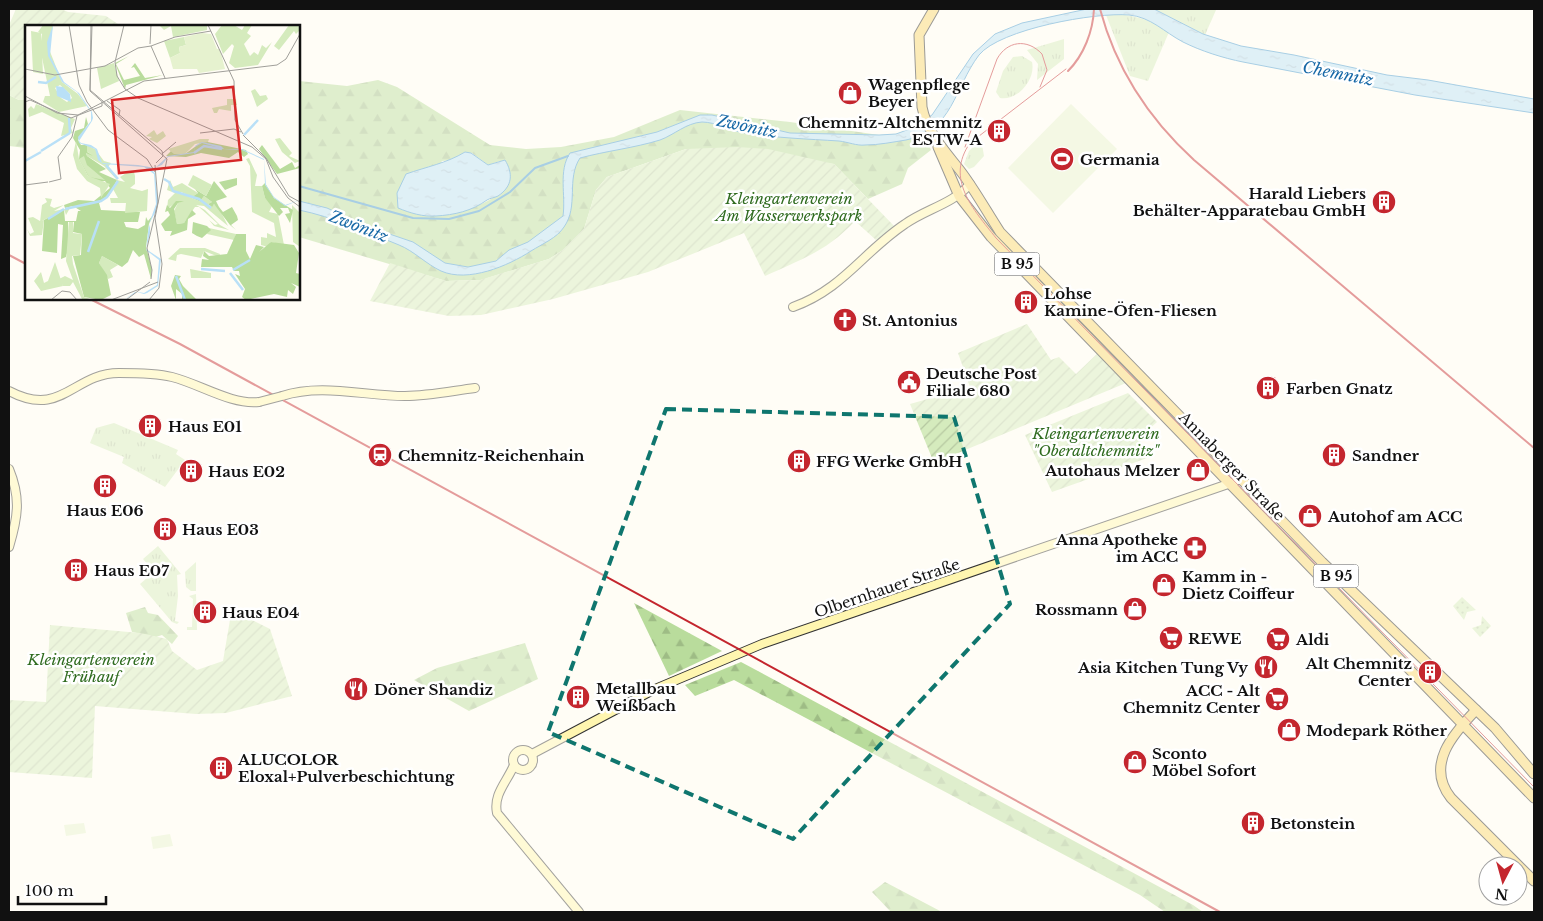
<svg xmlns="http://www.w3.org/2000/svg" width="1543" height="921" font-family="'Libre Baskerville',serif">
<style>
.grass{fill:url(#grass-tufts)}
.forest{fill:url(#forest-firs);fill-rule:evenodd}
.park{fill:url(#park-dots)}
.garden{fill:url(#garden-furrows)}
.pitch{fill:#e6f2cf}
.water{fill:url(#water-ripples);stroke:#3f96cf}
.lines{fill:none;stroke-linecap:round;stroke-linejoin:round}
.stream{stroke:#3f96cf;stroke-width:2}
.secondary-casing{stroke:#333;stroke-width:10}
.primary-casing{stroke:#222;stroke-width:11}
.secondary{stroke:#fff6b0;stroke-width:8}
.primary{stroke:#f9d66b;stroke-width:9}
.tram{stroke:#c4262e;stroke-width:1}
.rail{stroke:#c4262e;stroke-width:2}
.secondary-bridge-casing{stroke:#333;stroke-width:10;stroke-linecap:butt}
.secondary-bridge{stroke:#fff6b0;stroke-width:8}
.marked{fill:none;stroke:#0f766e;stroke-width:4;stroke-dasharray:10 6;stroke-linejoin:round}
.labels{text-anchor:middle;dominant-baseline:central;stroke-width:5;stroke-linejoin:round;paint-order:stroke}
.shield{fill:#fff;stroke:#585858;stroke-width:1}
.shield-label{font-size:14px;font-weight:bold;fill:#111}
.poi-label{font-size:15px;font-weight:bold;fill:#111;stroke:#fff;text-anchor:start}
.park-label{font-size:15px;font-style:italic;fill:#2f6b1f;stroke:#fff}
.street-label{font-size:15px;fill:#111;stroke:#fff}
.water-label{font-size:16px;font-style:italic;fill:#1768a6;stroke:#fff}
.inset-river{fill:none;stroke:#b9e0f7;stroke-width:2.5}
.inset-road{fill:none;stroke:#a09f9a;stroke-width:1}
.view{fill:#d62828;fill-opacity:0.15;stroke:#d62828;stroke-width:2.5}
.inset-edge{fill:none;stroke:#111;stroke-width:2.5}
</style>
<defs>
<pattern id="grass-tufts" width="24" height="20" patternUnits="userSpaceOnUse" patternTransform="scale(1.25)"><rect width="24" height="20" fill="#d5ebbd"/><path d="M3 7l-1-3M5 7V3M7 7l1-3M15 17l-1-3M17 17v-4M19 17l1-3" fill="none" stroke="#b6c8a1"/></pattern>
<pattern id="forest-firs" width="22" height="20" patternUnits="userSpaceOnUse" patternTransform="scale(1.25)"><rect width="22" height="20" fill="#b9dc9c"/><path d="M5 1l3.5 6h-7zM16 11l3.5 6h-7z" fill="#9ebc85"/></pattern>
<pattern id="park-dots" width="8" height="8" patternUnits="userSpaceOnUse" patternTransform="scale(1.25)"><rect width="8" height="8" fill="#d5ebbd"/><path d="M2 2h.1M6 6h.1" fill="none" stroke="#b6c8a1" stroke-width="1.8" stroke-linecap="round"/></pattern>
<pattern id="garden-furrows" width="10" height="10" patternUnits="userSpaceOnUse" patternTransform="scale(1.25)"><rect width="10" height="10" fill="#d5ebbd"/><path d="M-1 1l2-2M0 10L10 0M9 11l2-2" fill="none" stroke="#b6c8a1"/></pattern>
<pattern id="water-ripples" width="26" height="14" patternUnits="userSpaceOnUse" patternTransform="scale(1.25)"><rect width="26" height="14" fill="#b9e0f7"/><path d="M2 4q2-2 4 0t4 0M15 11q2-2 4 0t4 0" fill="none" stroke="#9ebfd3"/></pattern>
</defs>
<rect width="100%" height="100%" fill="#fffdf5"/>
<g class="grass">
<polygon points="1154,9 1214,9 1216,10 1205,35"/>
<path d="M1116,14C1137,16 1152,20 1169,32L1148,81L1130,76L1106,15Z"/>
<polygon points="1064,39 1064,59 1037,80 1038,64 1027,50"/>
<path d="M1022,56L1032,62C1036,79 1018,101 1000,98L996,92L1003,71L1013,57Z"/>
<polygon points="981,139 984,156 974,167 969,169 964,164 969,151"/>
<polygon points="114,423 178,450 176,454 185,460 165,487 122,463 124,457 90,443 96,428"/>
<polygon points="158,546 181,574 177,575 178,596 175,621 179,622 177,624 172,622 140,584 154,572 143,559"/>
<polygon points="196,562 196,591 191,591 186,587 185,572"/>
<polygon points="196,594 197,630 187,630 187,627 192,627 193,599 189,596"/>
</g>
<g class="forest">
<path d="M378,80L397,87L490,145L526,149L561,147L614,137L680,110L790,122L879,135L896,134L907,130L913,125L919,136L924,134L931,150L908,168L902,184L868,199L834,164L686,149L607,177L596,190L584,229L563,250L549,259L481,280L446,281L299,237V81L347,86ZM465,152L472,153L488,165L500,161L506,188C479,211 447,218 412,213L442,161L452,160Z"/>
<polygon points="9,95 19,100 26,100 26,148 9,146"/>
<polygon points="634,603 722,651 669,676"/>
<polygon points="145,607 148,613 158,615 178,636 172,644 162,635 156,637 132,632 126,613"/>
<polygon points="525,643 538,679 469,711 414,680 437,668"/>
<polygon points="741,662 1193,905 1203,912 1165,912 1140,895 734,680 695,696 685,685"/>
<polygon points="885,882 942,912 891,912 872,892"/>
</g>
<g class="park">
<polygon points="1462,597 1476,610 1467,612 1464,620 1453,606"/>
<polygon points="1482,616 1491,626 1480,637 1472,628 1481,625"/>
</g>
<g class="garden">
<polygon points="16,9 61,9 68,12 106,16 121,26 26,26 26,100 19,100 9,95 9,25"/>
<path d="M737,147L768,149L834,164L896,228L876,240L855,221C827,251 802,259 765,276L744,233L648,272L553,299L481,315L449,316L370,301L390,263L446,281L480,280L549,259L563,250L584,229L596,190L607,177L686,149Z"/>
<polygon points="1027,324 1051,360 1059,357 1076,374 1099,352 1126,383 934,463 910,404 970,387 958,353"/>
<polygon points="1128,393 1157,422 1139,438 1150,457 1052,492 1025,435"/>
<polygon points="231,614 252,620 270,629 292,696 226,713 196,714 95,706 92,778 9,772 9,700 46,702 50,625 140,633 167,639 172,651 197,670 223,661"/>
</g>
<g class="pitch">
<polygon points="1071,104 1117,149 1053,213 1008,168"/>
<polygon points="84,823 86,833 66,836 64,825"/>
<polygon points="170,834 173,846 153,849 151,837"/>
</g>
<g class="water">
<path d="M1087,9H1154L1203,34L1241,46L1294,55L1387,75L1428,80L1534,99V113L1415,95L1243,62C1223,58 1201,51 1183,42C1164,32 1151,17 1129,15C1096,12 1000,29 979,55C954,88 953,131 906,140C893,142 879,145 865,145C857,146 848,142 839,141C808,139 776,138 745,133C731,131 716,122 702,122C686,123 674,135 660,140C634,148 606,151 580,158C566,179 579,206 564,227C557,238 542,244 531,251C508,266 468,283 441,271C426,264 414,251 399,245C367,232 333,217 299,210V201L327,208L366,226L413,242L445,263L468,267L496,261L509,250L528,242L563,216C566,195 558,171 570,153L657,132L700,115H712L790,133L879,135L896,134L907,130L932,115L973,54L995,34L1022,23Z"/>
<path d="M465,152L471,153L488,165L505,160C513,173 513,186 498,196C494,198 490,198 487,200C472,211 454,215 436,216C423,217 410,213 398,208L397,193L406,174C426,167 447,163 465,152Z"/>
</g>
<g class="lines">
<polyline class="stream" points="299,186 413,218 449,219 479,211 510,192 535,168 568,156"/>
<g class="secondary-casing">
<g id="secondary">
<path d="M793,307C843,289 863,252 905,224C926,209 953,204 970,184"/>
<path d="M9,391C62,419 73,373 119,373C136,373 156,373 172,377C200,384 231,405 259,402"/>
<path d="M282,396C321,383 365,396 405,396C428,396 452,391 475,388"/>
<path d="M9,469C21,498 18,517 9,547"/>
<circle cx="523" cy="760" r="10"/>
<polyline points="532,754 655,689 762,644 1234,482 1240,478"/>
<path d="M514,765C507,782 493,794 497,813L579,912"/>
</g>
</g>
<g class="primary-casing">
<g id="primary">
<path d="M934,9L919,35L922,107C927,133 946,152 962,173C976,192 987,212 1000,232L1322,562L1495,728L1534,774"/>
<polyline points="938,147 959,196 991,237 1534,798"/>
<path d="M1476,710C1453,734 1425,765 1451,798L1534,881"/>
</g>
</g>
<use href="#secondary" class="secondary"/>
<use href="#primary" class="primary"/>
<g class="tram">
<path d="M1066,69L970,143C945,179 973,209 996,238L1534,787"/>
<path d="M965,147L997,59C1007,41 1027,38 1042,54L1047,70L1040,87"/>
</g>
<g class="rail">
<path d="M1100,9C1116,69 1148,118 1194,160L1534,448"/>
<path d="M1068,71C1084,55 1093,31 1094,9"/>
<polyline points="9,255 26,264"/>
<polyline points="90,299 180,344 1220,912"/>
</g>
<g class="secondary-bridge-casing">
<polyline id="secondary-bridge" points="259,402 282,396"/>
</g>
<use href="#secondary-bridge" class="secondary-bridge"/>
</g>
<path d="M0 0H1543V921H0ZM666,409L954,417L1010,604L793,839L548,732Z" fill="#fffdf5" fill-opacity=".55" fill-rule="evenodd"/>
<path class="marked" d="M666,409L954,417L1010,604L793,839L548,732Z"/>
<defs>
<g id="shop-disc" transform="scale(1.25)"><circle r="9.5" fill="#c4262e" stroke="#fff"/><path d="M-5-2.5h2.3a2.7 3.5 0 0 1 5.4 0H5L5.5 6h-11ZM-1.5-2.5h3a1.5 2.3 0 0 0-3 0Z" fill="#fff"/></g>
<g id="building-disc" transform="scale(1.25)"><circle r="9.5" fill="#c4262e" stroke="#fff"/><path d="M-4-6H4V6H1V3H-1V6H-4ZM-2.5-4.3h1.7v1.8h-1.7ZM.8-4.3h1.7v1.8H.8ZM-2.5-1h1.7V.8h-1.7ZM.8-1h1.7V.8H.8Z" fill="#fff"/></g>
<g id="stadium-disc" transform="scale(1.25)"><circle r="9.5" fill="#c4262e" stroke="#fff"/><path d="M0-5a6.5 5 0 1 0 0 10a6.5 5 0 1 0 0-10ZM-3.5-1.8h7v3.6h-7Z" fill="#fff"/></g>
<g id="church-disc" transform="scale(1.25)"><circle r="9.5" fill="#c4262e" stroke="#fff"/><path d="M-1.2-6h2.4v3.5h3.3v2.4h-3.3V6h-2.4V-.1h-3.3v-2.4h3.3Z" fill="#fff"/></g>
<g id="civic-disc" transform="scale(1.25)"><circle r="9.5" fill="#c4262e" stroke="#fff"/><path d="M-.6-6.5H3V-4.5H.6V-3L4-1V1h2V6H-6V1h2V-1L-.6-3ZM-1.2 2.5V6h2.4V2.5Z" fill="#fff"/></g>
<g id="station-disc" transform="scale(1.25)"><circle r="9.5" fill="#c4262e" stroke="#fff"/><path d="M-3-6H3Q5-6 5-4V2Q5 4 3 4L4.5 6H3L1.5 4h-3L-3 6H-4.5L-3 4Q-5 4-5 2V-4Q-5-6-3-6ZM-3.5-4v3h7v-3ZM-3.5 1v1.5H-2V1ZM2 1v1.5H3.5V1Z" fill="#fff"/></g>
<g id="pharmacy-disc" transform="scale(1.25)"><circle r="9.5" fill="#c4262e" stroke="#fff"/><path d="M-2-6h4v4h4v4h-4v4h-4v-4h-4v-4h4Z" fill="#fff"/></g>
<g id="supermarket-disc" transform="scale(1.25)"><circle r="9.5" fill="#c4262e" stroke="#fff"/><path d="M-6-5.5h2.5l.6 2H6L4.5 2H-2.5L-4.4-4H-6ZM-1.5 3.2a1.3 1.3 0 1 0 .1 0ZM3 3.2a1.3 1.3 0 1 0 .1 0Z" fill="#fff"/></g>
<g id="restaurant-disc" transform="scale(1.25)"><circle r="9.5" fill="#c4262e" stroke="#fff"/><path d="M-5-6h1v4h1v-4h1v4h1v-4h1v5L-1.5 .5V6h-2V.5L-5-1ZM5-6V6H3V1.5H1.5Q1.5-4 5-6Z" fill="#fff"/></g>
</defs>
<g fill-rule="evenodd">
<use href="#shop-disc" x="850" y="93"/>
<use href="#building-disc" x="999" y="131"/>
<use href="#stadium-disc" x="1062" y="159"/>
<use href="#building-disc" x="1384" y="202"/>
<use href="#building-disc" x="1026" y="302"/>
<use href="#church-disc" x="845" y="320"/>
<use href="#civic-disc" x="909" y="382"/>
<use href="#building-disc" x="1268" y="388"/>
<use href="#building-disc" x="150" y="426"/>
<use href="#station-disc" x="380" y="455"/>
<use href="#building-disc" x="1334" y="455"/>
<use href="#building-disc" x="799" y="461"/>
<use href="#shop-disc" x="1198" y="470"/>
<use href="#building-disc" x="191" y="471"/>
<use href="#building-disc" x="105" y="486"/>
<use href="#shop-disc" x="1310" y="516"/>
<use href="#building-disc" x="165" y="529"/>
<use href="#pharmacy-disc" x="1195" y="548"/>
<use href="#building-disc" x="76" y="570"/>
<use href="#shop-disc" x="1164" y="585"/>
<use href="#shop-disc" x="1135" y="609"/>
<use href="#building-disc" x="205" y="612"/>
<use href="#supermarket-disc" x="1171" y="638"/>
<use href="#supermarket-disc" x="1278" y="639"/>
<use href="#restaurant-disc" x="1266" y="667"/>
<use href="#building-disc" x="1430" y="672"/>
<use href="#restaurant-disc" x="356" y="689"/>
<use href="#building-disc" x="578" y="697"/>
<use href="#supermarket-disc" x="1277" y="699"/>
<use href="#shop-disc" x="1289" y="730"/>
<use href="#shop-disc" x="1135" y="762"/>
<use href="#building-disc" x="221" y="768"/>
<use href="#building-disc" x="1253" y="823"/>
</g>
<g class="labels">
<g class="shield">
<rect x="994.5" y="252.5" width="45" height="23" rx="4"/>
<rect x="1313.5" y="564.5" width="45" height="23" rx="4"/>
</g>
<g class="shield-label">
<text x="1017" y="264">B 95</text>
<text x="1336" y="576">B 95</text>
</g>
<g class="poi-label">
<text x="868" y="84">Wagenpflege<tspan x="868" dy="17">Beyer</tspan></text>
<text x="982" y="122" text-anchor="end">Chemnitz-Altchemnitz<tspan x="982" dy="17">ESTW-A</tspan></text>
<text x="1080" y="159">Germania</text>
<text x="1366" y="193" text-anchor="end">Harald Liebers<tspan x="1366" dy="17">Behälter-Apparatebau GmbH</tspan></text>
<text x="1044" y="293">Lohse<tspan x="1044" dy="17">Kamine-Öfen-Fliesen</tspan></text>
<text x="862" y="320">St. Antonius</text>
<text x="926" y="373">Deutsche Post<tspan x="926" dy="17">Filiale 680</tspan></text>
<text x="1286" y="388">Farben Gnatz</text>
<text x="168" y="426">Haus E01</text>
<text x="398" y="455">Chemnitz-Reichenhain</text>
<text x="1352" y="455">Sandner</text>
<text x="816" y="461">FFG Werke GmbH</text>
<text x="1180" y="470" text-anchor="end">Autohaus Melzer</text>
<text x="208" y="471">Haus E02</text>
<text x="105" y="510" text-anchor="middle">Haus E06</text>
<text x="1328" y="516">Autohof am ACC</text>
<text x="182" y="529">Haus E03</text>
<text x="1178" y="539" text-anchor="end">Anna Apotheke<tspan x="1178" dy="17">im ACC</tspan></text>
<text x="94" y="570">Haus E07</text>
<text x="1182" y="576">Kamm in -<tspan x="1182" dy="17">Dietz Coiffeur</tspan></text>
<text x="1118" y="609" text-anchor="end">Rossmann</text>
<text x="222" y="612">Haus E04</text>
<text x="1188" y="638">REWE</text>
<text x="1296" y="639">Aldi</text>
<text x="1412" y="663" text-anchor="end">Alt Chemnitz<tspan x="1412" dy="17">Center</tspan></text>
<text x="1248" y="667" text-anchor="end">Asia Kitchen Tung Vy</text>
<text x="596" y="688">Metallbau<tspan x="596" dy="17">Weißbach</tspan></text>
<text x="374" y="689">Döner Shandiz</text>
<text x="1260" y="690" text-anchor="end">ACC - Alt<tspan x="1260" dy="17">Chemnitz Center</tspan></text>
<text x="1306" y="730">Modepark Röther</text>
<text x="1152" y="753">Sconto<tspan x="1152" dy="17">Möbel Sofort</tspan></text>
<text x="238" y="759">ALUCOLOR<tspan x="238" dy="17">Eloxal+Pulverbeschichtung</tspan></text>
<text x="1270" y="823">Betonstein</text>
</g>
<g class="park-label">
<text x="789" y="198">Kleingartenverein<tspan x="789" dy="17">Am Wasserwerkspark</tspan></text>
<text x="1096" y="433">Kleingartenverein<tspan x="1096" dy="17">"Oberaltchemnitz"</tspan></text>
<text x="91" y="659">Kleingartenverein<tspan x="91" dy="17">Frühauf</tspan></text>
</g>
<g class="street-label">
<text transform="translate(1232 466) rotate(46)">Annaberger Straße</text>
<text transform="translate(887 588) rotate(-19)">Olbernhauer Straße</text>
</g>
<g class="water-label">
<text transform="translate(1338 73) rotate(11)">Chemnitz</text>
<text transform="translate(747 126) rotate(12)">Zwönitz</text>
<text transform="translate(359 226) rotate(21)">Zwönitz</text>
</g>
</g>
<g transform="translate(25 25)">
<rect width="275" height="275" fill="#fffdf5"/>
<path d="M11,79L50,94L46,103L48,108L36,111L39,98L17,87L4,92L3,84L6,81L9,84ZM62,120L70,124L79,136L86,138L83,142L93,153L92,155L79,141L62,131L61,127L67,129L62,127ZM224,133L232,150L230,161H237L240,173L247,181L244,187L253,189L259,220L246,217L243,222L236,220V212L242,213V208L251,212L249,198L227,187L225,141L221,134ZM145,155L148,162L157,158L173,168L167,172L156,167L155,168L181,179L176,175L179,171L187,177L183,179L186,182L189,179L195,185L203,201L179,181L171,180L180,185L195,200L204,205L189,201L184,195L190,200L193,199L174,182H170L159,198L152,199L149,186L153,178L157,176L149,179L142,184L143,175L150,168L142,165ZM20,173L27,174L25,181L29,183L39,180L29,186L45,183L41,190L39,184L15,197L17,180L22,177ZM267,180L275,188V222L268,217ZM184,203L211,209L209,215L182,209ZM155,223H180L195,229L194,232L179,226L176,233L156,229L152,230L151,236L143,234ZM77,231L93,240L85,245L88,252L83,254L74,238ZM30,237L38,261L16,266L9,256L16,247L19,258L23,256ZM165,244L186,248V253H166Z" fill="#d5ebbd"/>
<path d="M104,31L91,39L99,55L115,51L109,42L106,43L110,38L120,53L138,50L101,60L100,64L90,38ZM61,92L63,99L53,115L56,120H62V127L68,131L61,128L62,131L81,144L74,147L92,155L84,171L74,178L76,185L115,187L113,197H99L101,202L113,204L120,200L121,192L123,196L128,190L124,199L121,222L127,244L126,254L119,229L114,232L108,225L103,237L97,242L77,231L74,238L82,250L86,270L76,275L59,272L48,231L56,230L57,209L48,207L49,197H43L44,220L41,232L36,234L38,200L33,199L32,228L17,226L19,195L39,184L40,196H51L53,186H56L48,181L40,183L39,180L53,175L69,176L85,163L80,156L74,157L63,151L54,134L55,125L48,113L50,106L59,103ZM178,116L221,125L223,129L219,132L213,127L204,133L176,128L161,132L141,131L146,126L160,129ZM237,120L255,144L267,137L270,143L275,140V143L252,149L234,124ZM212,153V160L200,165L194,157ZM189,156L202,172L191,176L194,182L198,187L207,182L212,191L213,195L206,200L211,205L205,200L189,179L187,182L183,179L187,177L179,171L176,175L181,179L151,166L167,172L173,168L170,164L181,171ZM240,158L249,173L268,185L265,198L260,189L265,188L263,183H255L258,187L254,191L240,173L237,161ZM151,176H159L153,178L149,184L152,199L159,198L167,185L171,189L163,194L162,205L145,211L147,206H140L136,199L145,190L143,186L140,187L142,180L145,183ZM168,197L182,201L186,205L177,213L172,211L167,208ZM211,209H221V226L225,234L231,220L239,222L234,227L246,217L269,220L274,228L271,248L275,249V262L266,258L271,262L268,269L263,265L262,272L249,269L221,275L217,272L220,264L210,249L215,251L214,246H209L207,242H176L177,234L184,235L178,231L179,226L184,231L202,229ZM150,250L156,251L154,254L158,261L172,275H157V269L151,264V275L146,261Z" fill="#b9dc9c"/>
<path d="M18,0H28L24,24L37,57L53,69L62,81L34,87L18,77L20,71H25L15,23L17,9L13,7ZM35,60L45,69L47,73L42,77L36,73L30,63ZM59,131L62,140L80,155L64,152L54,134Z" fill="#d5ebbd" fill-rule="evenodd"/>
<path d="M182,0V5L148,12L146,1L139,5L135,1ZM197,0H209L217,5L220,0H227L222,8L226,11L219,19L225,31L229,27L233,30L237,20L241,23L247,17L233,40L210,43L204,38L209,21L207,19L198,29L190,9ZM264,0H275V5L271,9L269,6L254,25L249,21ZM6,6L16,8L18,49L8,47ZM159,12L161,20L154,22L155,28L145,33L139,16ZM89,38L94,56L76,64L72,43ZM230,64L235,71L241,70L243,74L232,82L226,66ZM202,74H211L212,80H206V86L194,84L192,88H189L187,83L202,80ZM129,105L132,110L138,106L141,111L132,118L124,114L127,112L121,111ZM255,113L267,128L264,131L275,136L270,138L257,127L250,114ZM175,114H184L183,117L170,119L160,129H149L143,124ZM51,116L54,134L63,151L85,159L76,173L75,163L62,156L52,144L48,130ZM103,147H109L110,151V159L105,163L117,166L123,164L122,186L100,188L101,178H86L85,173H93L88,164L92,155L100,157L95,152ZM168,150L187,160L181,171L163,160ZM8,192L15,196L19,195L17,210L5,211L2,204L5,209L9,207L3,193ZM44,197H48V208L57,209L55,230L47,231L48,239L59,272L68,275L57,274L48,257L45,261H38L34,254L40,251L48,255L41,236Z" fill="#d5ebbd"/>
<path d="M177,8L186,9L192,24H195L200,44L174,48L172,44H148L145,33L155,28L154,22L161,20L159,12Z" fill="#e6f2cf"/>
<path d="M28,0L25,31L39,57L54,68L67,87L68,93L67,96L54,116L56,118L66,120L72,124L77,138L113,140L130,143L143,131L169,127L170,121L173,119L177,117L196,121L199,124H217L239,134L241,160L249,172L260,180L275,175L260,181L249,173L240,160L239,135L217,125L198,124L177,118L170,122L169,128L143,132L137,140L126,144L130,148L133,177L131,186L124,199L125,203V208L121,224L136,234L133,261L122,268L119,269L112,267L99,275L110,267H113L119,268L132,260L134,235L121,225L124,199L131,179L129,149L119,142L78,139L73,135L70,124L54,118L53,112L66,96V87L52,67L37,57L23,31L22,17ZM31,61L38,62L45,69L46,77L32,71Z" fill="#b9e0f7"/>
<path class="inset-river" d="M13,57L21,58L31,52M44,93L45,108M219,110L233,95M16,126L45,108M169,128L179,121L197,124M0,136L16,127M81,140L93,154M139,154L144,157L148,166L174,174L186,183M40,184L76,176L82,172L93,156M23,194L39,184M63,227L74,196M176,244L200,246M208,245L225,235M205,248L218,265M151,251L160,275"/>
<path class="inset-road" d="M44,0L54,60L62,77L83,105L122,134L130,147M66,0L65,66L142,134L130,193L137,239L134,263L124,275M67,0L65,65L137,126L138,131L131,138M99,0L90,37L92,51L100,64L113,73L227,122L241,134L248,152L263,173L275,182M183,0L209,56L210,95L218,109M125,19L126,0M126,21L150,12L186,6M126,21L140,53M0,44L30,50L80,41L113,23L126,21M0,71L32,88L53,90L119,56L252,40L261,34L275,9M82,76L95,85L94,91M0,77L5,75L46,93L77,81V77M175,108L209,104L216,107M218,110L241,133L264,171L275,177M138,128L151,117M24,157L36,154L33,132L47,112L52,91M0,160L23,157M126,254L127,245L122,223L133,177L130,140M26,275L37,266L45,267L52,275M86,275L133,257M101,275L125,257"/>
<path class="view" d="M208,62L216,135L94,148L87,75Z"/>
<rect width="275" height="275" class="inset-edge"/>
</g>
<rect width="1543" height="921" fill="none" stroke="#111111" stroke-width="20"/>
<g transform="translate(1503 881) rotate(186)"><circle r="24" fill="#ffffff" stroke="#a0a0a0"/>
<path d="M0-4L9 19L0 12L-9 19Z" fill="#c4262e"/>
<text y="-8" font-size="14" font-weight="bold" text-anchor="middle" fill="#111111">N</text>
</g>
<path d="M18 896v8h88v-8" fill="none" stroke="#111111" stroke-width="2.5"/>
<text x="25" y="896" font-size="15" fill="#111111" stroke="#ffffff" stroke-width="4" paint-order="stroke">100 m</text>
</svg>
